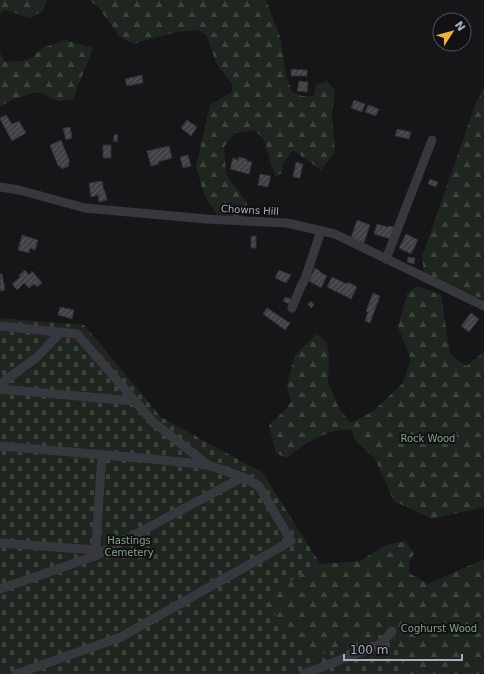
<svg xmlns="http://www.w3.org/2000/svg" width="484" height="674" font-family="'DejaVu Sans',sans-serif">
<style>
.forest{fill:url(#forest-firs)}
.cemetery{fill:url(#cemetery-stones)}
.building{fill:url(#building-hatch);stroke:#303034}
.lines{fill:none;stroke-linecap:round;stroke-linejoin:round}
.minor{stroke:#37383d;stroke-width:9}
.labels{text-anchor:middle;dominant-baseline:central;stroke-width:4;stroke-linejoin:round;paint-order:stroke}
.street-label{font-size:10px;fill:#a8adb8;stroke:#111113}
.park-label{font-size:10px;fill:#7fa381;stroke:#111113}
</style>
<defs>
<pattern id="forest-firs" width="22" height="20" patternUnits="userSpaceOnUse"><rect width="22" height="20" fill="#1e261f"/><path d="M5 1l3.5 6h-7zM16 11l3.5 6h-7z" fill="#3c433d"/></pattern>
<pattern id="cemetery-stones" width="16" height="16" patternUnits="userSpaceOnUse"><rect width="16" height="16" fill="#1e261f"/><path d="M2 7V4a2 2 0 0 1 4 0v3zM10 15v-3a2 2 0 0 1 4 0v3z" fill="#3c433d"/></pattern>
<pattern id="building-hatch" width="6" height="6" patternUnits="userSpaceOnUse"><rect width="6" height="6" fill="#404145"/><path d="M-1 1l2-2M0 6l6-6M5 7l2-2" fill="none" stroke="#595a5e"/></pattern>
</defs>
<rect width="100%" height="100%" fill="#161618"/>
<g class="forest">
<polygon points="0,0 47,0 43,11 30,18 5,10 0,14"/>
<polygon points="89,0 266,0 280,37 286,75 292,92 302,96 314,96 316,85 327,81 335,91 332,114 335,152 321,170 293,150 283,164 282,173 276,176 272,167 264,139 254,130 235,133 224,147 226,174 247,203 242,217 217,214 205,197 196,167 210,105 232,92 232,84 216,63 207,36 199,30 176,32 133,44 119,36 99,8"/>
<polygon points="66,40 93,48 73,99 59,101 38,92 14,99 0,106 0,53 5,62 23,61 33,57 42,48"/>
<polygon points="484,88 484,300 424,274 422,257 476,103"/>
<path d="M417,286L441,295L450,354L466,366L484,352V507L432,519L394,501L375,459L354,439L352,430C329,427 304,444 286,458L276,453L269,425L284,411L291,402L287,385L295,355L317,334L327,343L329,359L328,382L340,410L351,423L372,412L402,384L411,360L398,327L407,294Z"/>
<polygon points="405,541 414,553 409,563 409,573 428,584 484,559 484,674 61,674 261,597 320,564 360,561 386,545"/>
</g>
<polygon class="cemetery" points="0,318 84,325 161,417 263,473 320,564 262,597 310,658 392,631 409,674 0,674"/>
<g class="building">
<polygon points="291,69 307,70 307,76 291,76"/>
<polygon points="142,75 143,83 127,86 125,79"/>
<polygon points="299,81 308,82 307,92 297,91"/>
<polygon points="354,100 365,104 362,112 351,108"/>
<polygon points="368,105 379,109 376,116 365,112"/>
<polygon points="6,115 12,124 19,121 26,133 12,141 0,119 0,118"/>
<polygon points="187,120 197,127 191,136 181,128"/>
<polygon points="70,127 72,138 66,140 63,128"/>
<polygon points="397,129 411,132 409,139 395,136"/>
<polygon points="115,134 118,135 117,142 113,141"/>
<polygon points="61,140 70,162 68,163 69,166 62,169 60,166 58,166 50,145"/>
<rect x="103" y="145" width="8" height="13"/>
<polygon points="169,146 172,158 158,162 159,164 151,166 147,151"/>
<polygon points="188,155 191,166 183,168 180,157"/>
<polygon points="239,157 247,159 247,161 252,162 249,174 230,169 233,158 238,160"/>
<polygon points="296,162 303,164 300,178 293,177"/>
<polygon points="260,174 271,176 268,187 258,185"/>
<polygon points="430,179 438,182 436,187 428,184"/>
<polygon points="102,181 104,191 105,191 107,200 99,202 98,195 91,197 89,183"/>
<polygon points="357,220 370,225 364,243 351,238"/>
<polygon points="377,224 388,227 388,226 395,227 391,239 374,234"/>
<polygon points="406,234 418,240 411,254 399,248"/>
<polygon points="22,235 38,240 35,250 30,248 29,253 18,250"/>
<rect x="251" y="236" width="5" height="12"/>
<polygon points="408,257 415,258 414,264 407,262"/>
<polygon points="315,268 320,271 320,272 327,276 321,288 309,281"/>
<polygon points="25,270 29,275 32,271 42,283 37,287 34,284 29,288 24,283 17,290 12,284 20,277 19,275"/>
<polygon points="279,270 291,275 286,283 275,278"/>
<polygon points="0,274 2,274 5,290 0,291"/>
<polygon points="332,277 347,284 348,282 357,287 351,299 327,287"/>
<polygon points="373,293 380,296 370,323 365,321 368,312 366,311"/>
<polygon points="285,297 293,300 291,305 283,301"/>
<polygon points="311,301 314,305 311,308 308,304"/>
<polygon points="60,307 74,310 72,319 58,315"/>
<polygon points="267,308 290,323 285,330 263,314"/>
<polygon points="471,313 479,319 469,332 461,326"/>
</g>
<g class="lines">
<g class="minor">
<polyline points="0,187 19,190 85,208 206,219 287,223 335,234 484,306"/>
<polyline points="386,259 432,140"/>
<polyline points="292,308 301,286 305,279 321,231"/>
<polyline points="0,326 77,334 153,422 208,465"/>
<polyline points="0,384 37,357 61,332"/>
<polyline points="0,389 133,401"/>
<polyline points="0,446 152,459 208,465 243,477 259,486 291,541 121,637 16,674"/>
<polyline points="0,543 96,550"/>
<polyline points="95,556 102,455"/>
<polyline points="0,589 95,556 243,477"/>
<polyline points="304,674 381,644 392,631"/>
</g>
</g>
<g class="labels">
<g class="street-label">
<text transform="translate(250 210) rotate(3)">Chowns Hill</text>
</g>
<g class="park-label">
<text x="428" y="438">Rock Wood</text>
<text x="129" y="540">Hastings<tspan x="129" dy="12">Cemetery</tspan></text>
<text x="439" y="628">Coghurst Wood</text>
</g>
</g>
<g transform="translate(452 32) rotate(54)"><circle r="19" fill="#111113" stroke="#4d4f55"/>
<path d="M0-3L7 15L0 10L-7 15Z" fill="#f2b134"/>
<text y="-6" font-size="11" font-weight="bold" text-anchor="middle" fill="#a8adb8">N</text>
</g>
<path d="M344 654v6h118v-6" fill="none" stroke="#a8adb8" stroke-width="2"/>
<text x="350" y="654" font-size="12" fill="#a8adb8" stroke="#111113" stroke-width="3" paint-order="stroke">100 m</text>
</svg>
